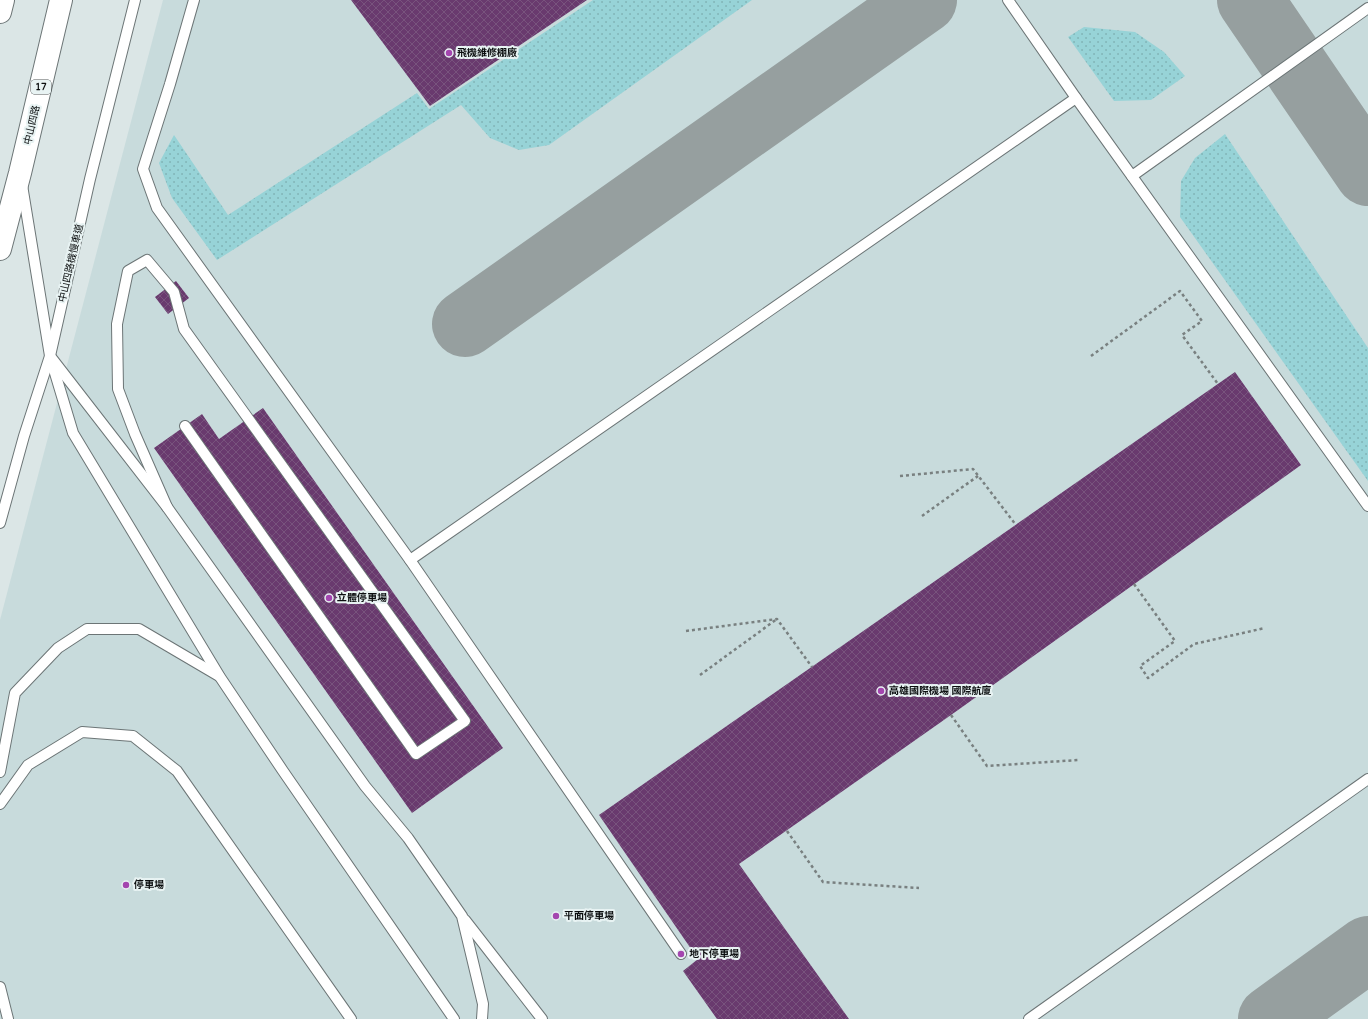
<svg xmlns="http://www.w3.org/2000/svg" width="1368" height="1019" font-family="'Varela Round','Noto Sans TC',sans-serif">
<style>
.built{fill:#c8dbdc}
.green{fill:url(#green-dots)}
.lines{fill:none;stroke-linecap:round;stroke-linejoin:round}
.taxiway{stroke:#969f9f;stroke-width:66}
.building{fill:url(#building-cross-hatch)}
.service-casing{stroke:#6c7576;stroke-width:12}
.primary-casing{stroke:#6c7576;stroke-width:24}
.path{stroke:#798080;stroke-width:2.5;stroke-dasharray:3 3;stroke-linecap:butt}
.service{stroke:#fff;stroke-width:10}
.primary{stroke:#fff;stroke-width:22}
.poi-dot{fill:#a446af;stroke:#e8f3f3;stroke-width:1.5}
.labels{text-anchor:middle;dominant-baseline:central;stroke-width:4;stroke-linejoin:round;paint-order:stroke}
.shield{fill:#e8f3f3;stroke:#4d5353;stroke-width:1}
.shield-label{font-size:9px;font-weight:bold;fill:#0b0e0f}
.poi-label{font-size:10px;font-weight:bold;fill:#0b0e0f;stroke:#e8f3f3;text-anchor:start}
.street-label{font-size:10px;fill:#0b0e0f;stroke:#e8f3f3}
</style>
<defs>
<pattern id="green-dots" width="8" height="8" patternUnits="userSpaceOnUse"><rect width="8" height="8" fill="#97d3d7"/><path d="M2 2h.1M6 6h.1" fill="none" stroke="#81b4b7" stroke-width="1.8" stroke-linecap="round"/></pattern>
<pattern id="building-cross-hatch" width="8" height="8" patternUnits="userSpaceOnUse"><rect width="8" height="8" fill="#693a6e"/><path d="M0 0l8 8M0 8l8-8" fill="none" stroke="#78537d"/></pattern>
</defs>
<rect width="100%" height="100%" fill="#dbe6e6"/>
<polygon class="built" points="163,0 1368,0 1368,1019 0,1019 0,620"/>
<g class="green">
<polygon points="593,0 752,0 549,145 519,150 490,138 461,105 217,260 172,198 159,163 174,135 228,215 417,93 429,109"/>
<polygon points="1084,27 1135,32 1164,52 1185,76 1151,100 1114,101 1068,37"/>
<polygon points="1225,134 1368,348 1368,481 1180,217 1181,181 1195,158"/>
</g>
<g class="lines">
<g class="taxiway">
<polyline points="1250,0 1368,173"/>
<polyline points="465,324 924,0"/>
<polyline points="1271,1019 1368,949"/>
</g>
</g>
<g class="building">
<polygon points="351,0 587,0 430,106"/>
<polygon points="176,281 189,298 168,314 155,297"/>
<polygon points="1235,372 1301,465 951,715 739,864 849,1019 717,1019 683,971 698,959 599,815"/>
<polygon points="263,408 503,748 412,813 154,448 202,414 219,439"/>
</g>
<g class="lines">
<g class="service-casing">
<g id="service">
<polyline points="194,0 170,84 143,169 157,208 410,560 681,954"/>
<polyline points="1008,0 1076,98 1368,506"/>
<polyline points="1132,176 1368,8"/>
<polyline points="22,185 50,356 167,507 365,786 408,838 462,916 483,1004 482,1019"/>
<polyline points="52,363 73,433 220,677 283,771 454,1019"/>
<polyline points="167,507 135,434 118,389 117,324 128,271 147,260 174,292 184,329 465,721 416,754 185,426"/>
<polyline points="0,523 24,436 50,356 90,179 135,0"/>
<polyline points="410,560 1076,98"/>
<polyline points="0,772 15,693 58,648 87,629 139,629 219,676"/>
<polyline points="0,804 28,765 82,732 133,736 177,771 351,1019"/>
<polyline points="465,920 542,1019"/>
<polyline points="0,987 8,1019"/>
<polyline points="1029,1019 1368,779"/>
</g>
</g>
<g class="primary-casing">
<g id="primary">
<polyline points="0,12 3,0"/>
<polyline points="0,249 20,173 61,0"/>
</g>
</g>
<g class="path">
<polyline points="1091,356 1180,291 1202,321 1182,335 1218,384"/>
<polyline points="900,476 973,469 1016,525"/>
<polyline points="922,516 978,476"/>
<polyline points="1134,584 1175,641 1140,666 1148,678 1194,644 1265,628"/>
<polyline points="686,631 777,619 812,667"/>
<polyline points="700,675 777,619"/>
<polyline points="951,715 987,766 1078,760"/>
<polyline points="787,831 823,882 919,888"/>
</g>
<use href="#service" class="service"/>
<use href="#primary" class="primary"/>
</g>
<g class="poi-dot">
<circle cx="449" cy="53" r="4"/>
<circle cx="329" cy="598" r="4"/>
<circle cx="881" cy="691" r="4"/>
<circle cx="126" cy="885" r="4"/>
<circle cx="556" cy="916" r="4"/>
<circle cx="681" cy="954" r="4"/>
</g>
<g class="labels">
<rect class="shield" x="31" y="80" width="20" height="14" rx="3"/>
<g class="shield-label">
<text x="41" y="87">17</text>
</g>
<g class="poi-label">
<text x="457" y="53">飛機維修棚廠</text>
<text x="337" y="598">立體停車場</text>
<text x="889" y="691">高雄國際機場 國際航廈</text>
<text x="134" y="885">停車場</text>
<text x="564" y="916">平面停車場</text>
<text x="689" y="954">地下停車場</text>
</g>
<g class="street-label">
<text transform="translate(32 125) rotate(-77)">中山四路</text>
<text transform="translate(71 263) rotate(-77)">中山四路機慢車道</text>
</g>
</g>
</svg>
